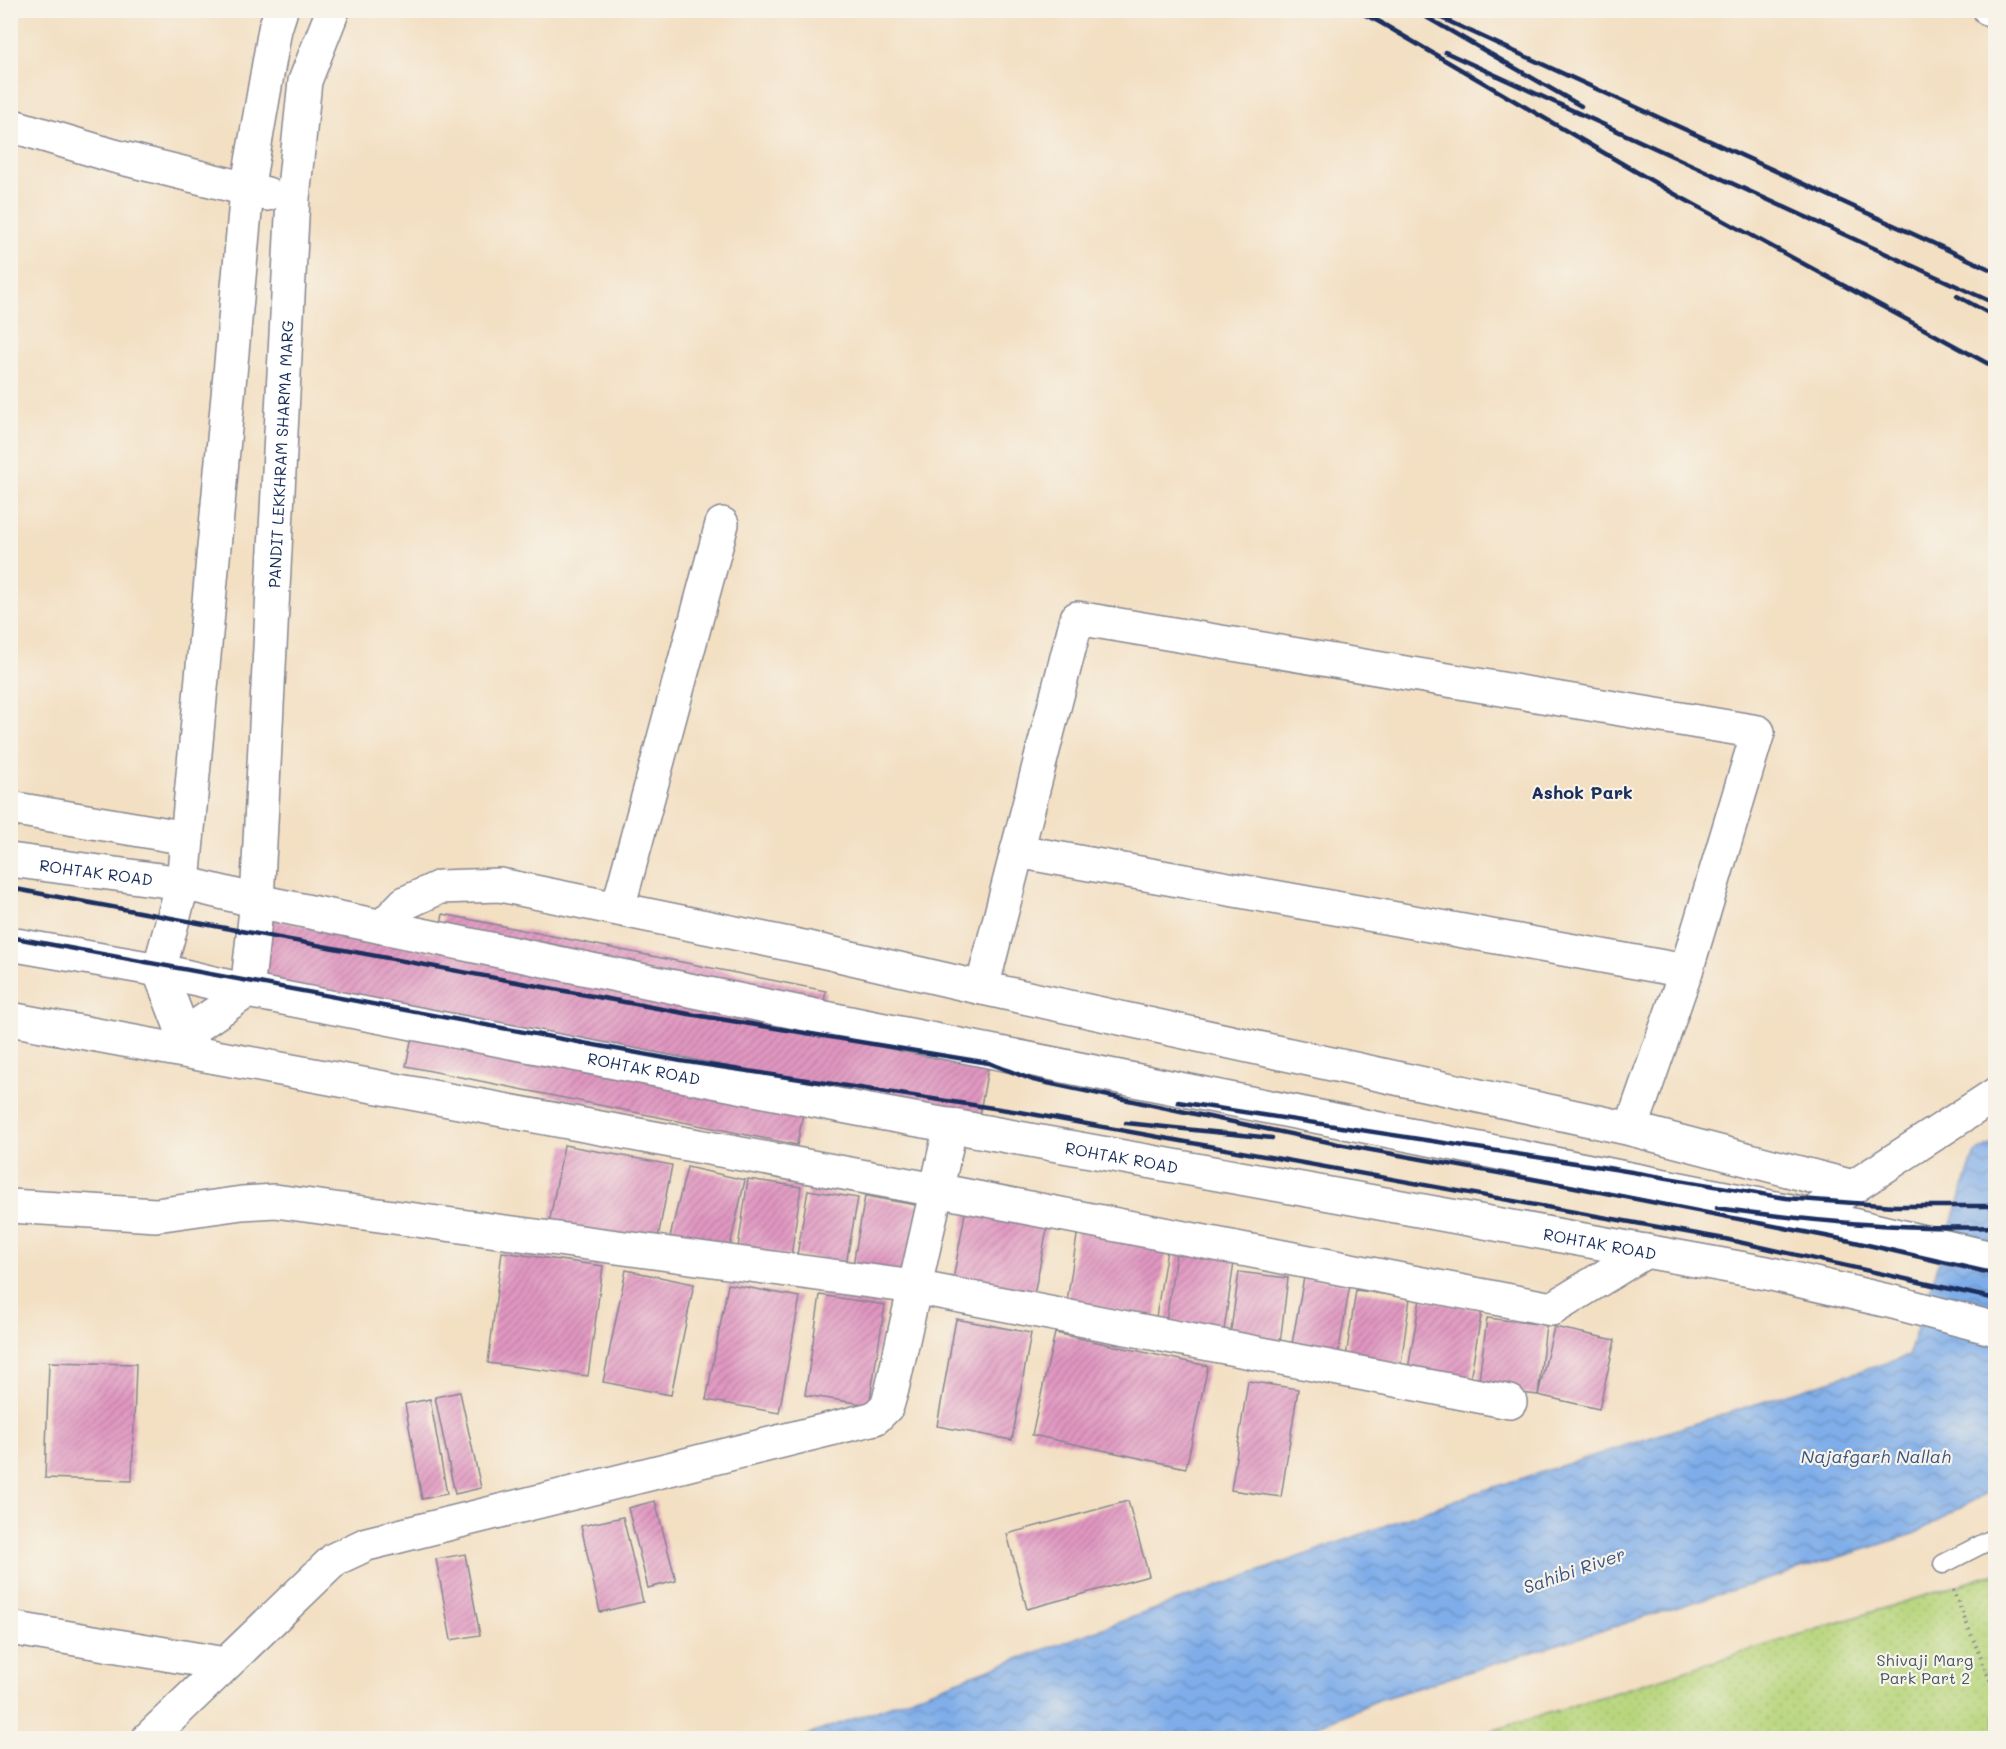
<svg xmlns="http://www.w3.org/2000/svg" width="2006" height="1749" font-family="Mali,sans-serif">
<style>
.green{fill:url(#green-dots);stroke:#69826c;stroke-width:1.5}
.water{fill:url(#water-waves);stroke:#4d6ea4;stroke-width:1.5}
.building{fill:url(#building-hatch)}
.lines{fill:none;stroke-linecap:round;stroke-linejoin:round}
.service-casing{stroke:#878790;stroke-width:21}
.minor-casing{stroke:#878790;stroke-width:36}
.tertiary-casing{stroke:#878790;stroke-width:36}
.primary-casing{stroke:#878790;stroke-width:36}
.path{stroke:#878790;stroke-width:4;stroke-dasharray:1.5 4.5;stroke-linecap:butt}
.service{stroke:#fff;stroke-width:18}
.minor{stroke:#fff;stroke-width:33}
.tertiary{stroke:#fff;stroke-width:33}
.primary{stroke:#fff;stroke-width:33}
.rail{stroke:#1b2f5e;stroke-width:4.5}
.labels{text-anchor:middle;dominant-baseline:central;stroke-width:4.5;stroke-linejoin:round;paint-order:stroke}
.street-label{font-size:16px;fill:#1b2f5e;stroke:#f7f3e8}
.park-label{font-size:16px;fill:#425865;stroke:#f7f3e8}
.neighbourhood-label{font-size:18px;font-weight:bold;fill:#1b2f5e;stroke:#f7f3e8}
.water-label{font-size:18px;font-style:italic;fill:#395588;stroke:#f7f3e8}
</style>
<defs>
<pattern id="green-dots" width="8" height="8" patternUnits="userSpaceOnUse" patternTransform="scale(1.5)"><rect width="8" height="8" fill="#b7d57b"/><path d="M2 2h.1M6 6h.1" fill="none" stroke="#9db76d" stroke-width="1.8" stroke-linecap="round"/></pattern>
<pattern id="water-waves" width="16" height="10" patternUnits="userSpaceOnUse" patternTransform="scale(1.5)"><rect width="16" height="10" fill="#7fade9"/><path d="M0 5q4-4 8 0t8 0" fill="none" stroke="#678dc0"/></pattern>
<pattern id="building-hatch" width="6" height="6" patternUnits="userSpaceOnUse" patternTransform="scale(1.5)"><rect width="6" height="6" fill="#e197c1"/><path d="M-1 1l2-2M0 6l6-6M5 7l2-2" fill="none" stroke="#b67ca0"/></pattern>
</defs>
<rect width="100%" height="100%" fill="#f7f3e8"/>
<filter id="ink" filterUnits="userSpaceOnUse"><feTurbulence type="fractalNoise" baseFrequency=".0167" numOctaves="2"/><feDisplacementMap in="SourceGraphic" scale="12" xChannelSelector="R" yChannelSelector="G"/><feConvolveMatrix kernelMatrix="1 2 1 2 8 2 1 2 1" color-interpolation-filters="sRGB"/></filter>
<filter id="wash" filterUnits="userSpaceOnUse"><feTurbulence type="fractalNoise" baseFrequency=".008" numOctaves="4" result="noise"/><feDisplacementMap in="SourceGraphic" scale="24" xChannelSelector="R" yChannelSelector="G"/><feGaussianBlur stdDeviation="1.35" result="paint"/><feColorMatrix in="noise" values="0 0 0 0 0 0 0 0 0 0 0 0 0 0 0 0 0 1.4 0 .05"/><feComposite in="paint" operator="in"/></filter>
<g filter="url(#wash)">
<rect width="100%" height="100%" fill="#f3dfc2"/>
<polygon class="green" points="1995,1572 1995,1738 1469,1738 1952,1587 1992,1575"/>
<polygon class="water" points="1995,1143 1995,1488 1914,1534 1381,1699 1290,1738 800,1738 1472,1494 1908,1356 1975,1153"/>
<g id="blocks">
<g class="building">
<polygon points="443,914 826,991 818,1029 989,1063 977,1128 807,1094 797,1145 406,1066 414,1026 249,994 265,918 436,952"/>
<polygon points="564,1145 672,1165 657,1243 549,1224"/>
<polygon points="687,1167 745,1180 729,1250 670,1237"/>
<polygon points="748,1179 801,1187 791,1256 738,1248"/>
<polygon points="808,1190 858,1198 846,1264 797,1255"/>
<polygon points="865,1196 927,1207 914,1276 853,1265"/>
<polygon points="966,1208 1048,1224 1034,1295 953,1280"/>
<polygon points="1078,1229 1168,1244 1156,1317 1067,1302"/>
<polygon points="1177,1248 1235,1256 1224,1330 1166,1321"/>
<polygon points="502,1252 603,1266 588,1376 488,1363"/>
<polygon points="626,1270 694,1284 671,1395 603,1382"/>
<polygon points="1239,1272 1288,1278 1280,1343 1230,1337"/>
<polygon points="1304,1277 1350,1284 1338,1356 1291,1349"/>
<polygon points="728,1284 800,1297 779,1413 706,1400"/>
<polygon points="1356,1290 1410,1298 1401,1364 1346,1357"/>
<polygon points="820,1295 885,1305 869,1405 805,1395"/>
<polygon points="1420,1299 1482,1310 1470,1380 1408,1369"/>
<polygon points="1487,1318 1546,1325 1538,1395 1554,1327 1615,1340 1599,1409 1538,1395 1478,1388"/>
<polygon points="956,1319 1031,1333 1012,1440 937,1426"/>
<polygon points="1055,1333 1208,1366 1186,1468 1032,1435"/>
<polygon points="49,1362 136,1364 132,1481 45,1478"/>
<polygon points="1248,1381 1298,1389 1281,1497 1231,1490"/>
<polygon points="460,1392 481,1488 455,1494 435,1397"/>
<polygon points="430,1399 447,1494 422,1499 405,1404"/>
<polygon points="655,1501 676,1581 648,1588 628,1508"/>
<polygon points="1128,1501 1149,1576 1027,1609 1007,1534"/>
<polygon points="623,1517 643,1602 600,1612 581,1526"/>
<polygon points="465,1554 480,1635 451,1640 436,1559"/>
</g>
</g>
</g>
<g filter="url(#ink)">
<use href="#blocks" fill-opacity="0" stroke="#878790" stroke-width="1.5"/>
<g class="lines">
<g class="service-casing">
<polyline id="service" points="1943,1564 1996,1537"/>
</g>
<g class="minor-casing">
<g id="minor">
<path id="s1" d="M281,10L275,29L247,190L183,883L159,970L184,1035L247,991L257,901L293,198L305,81L333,10"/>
<polyline points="1990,10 1996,13"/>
<polyline points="10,125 114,156 267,194"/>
<polyline points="10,808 187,838"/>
<polyline points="1017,851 1686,971"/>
<polyline points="618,908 722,524"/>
<polyline points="382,927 405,903 440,887 500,885 808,948 982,988 1077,618 1758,732 1686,971 1631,1129"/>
<polyline points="982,988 1631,1129 1853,1187"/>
<polyline points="10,1019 936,1190 1552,1309 1646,1251"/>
<polyline points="10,1206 156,1215 242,1203 275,1201 914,1287 1510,1402"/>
<polyline points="10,1628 225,1664"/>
<polyline points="149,1738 335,1559 367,1544 875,1418 887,1406 892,1389 951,1125"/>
</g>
</g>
<g class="tertiary-casing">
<polyline id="tertiary" points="1810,1215 1996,1094"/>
</g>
<g class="primary-casing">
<g id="primary">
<path id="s2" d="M10,860L183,883L257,901L869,1027L1810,1215L1996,1259"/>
<path id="s3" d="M10,944L159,970L247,991L858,1109L1767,1273L1897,1303L1996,1329"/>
</g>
</g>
<polyline class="path" points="1953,1590 1996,1695"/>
<use href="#service" class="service"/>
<use href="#minor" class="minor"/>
<use href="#tertiary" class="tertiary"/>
<use href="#primary" class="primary"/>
<g class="rail">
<polyline points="1355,10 1382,23"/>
<polyline points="1414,10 1581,106"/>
<polyline points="1424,10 1996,272"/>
<polyline points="1376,20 1671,192 1996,368"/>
<polyline points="1445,52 1996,304"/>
<polyline points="1957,296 1996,317"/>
<polyline points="10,888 689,1014 989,1063 1033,1080 1338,1144 1554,1183 1846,1240 1996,1274"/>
<polyline points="10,937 681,1061 1026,1113 1541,1206 1725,1239 1996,1299"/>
<polyline points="1178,1102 1614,1169 1786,1198 1894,1206 1996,1206"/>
<polyline points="1126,1123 1272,1138"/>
<path d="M1717,1208C1810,1221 1902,1230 1996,1227"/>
</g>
</g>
</g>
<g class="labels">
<g class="street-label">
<text stroke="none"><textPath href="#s1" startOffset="1654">PANDIT LEKKHRAM SHARMA MARG</textPath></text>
<text stroke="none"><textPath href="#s2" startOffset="87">ROHTAK ROAD</textPath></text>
<text stroke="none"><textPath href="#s3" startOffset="646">ROHTAK ROAD</textPath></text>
<text stroke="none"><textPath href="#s3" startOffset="1132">ROHTAK ROAD</textPath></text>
<text stroke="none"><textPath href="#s3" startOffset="1618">ROHTAK ROAD</textPath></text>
</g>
<g class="park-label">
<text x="1925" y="1659">Shivaji Marg<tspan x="1925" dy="18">Park Part 2</tspan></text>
</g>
<g class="neighbourhood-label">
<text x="1582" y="792">Ashok Park</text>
</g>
<g class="water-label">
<text x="1876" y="1456">Najafgarh Nallah</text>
<text transform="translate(1574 1570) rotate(-19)">Sahibi River</text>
</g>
</g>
<rect width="2006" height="1749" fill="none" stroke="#f7f3e8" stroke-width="36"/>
</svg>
